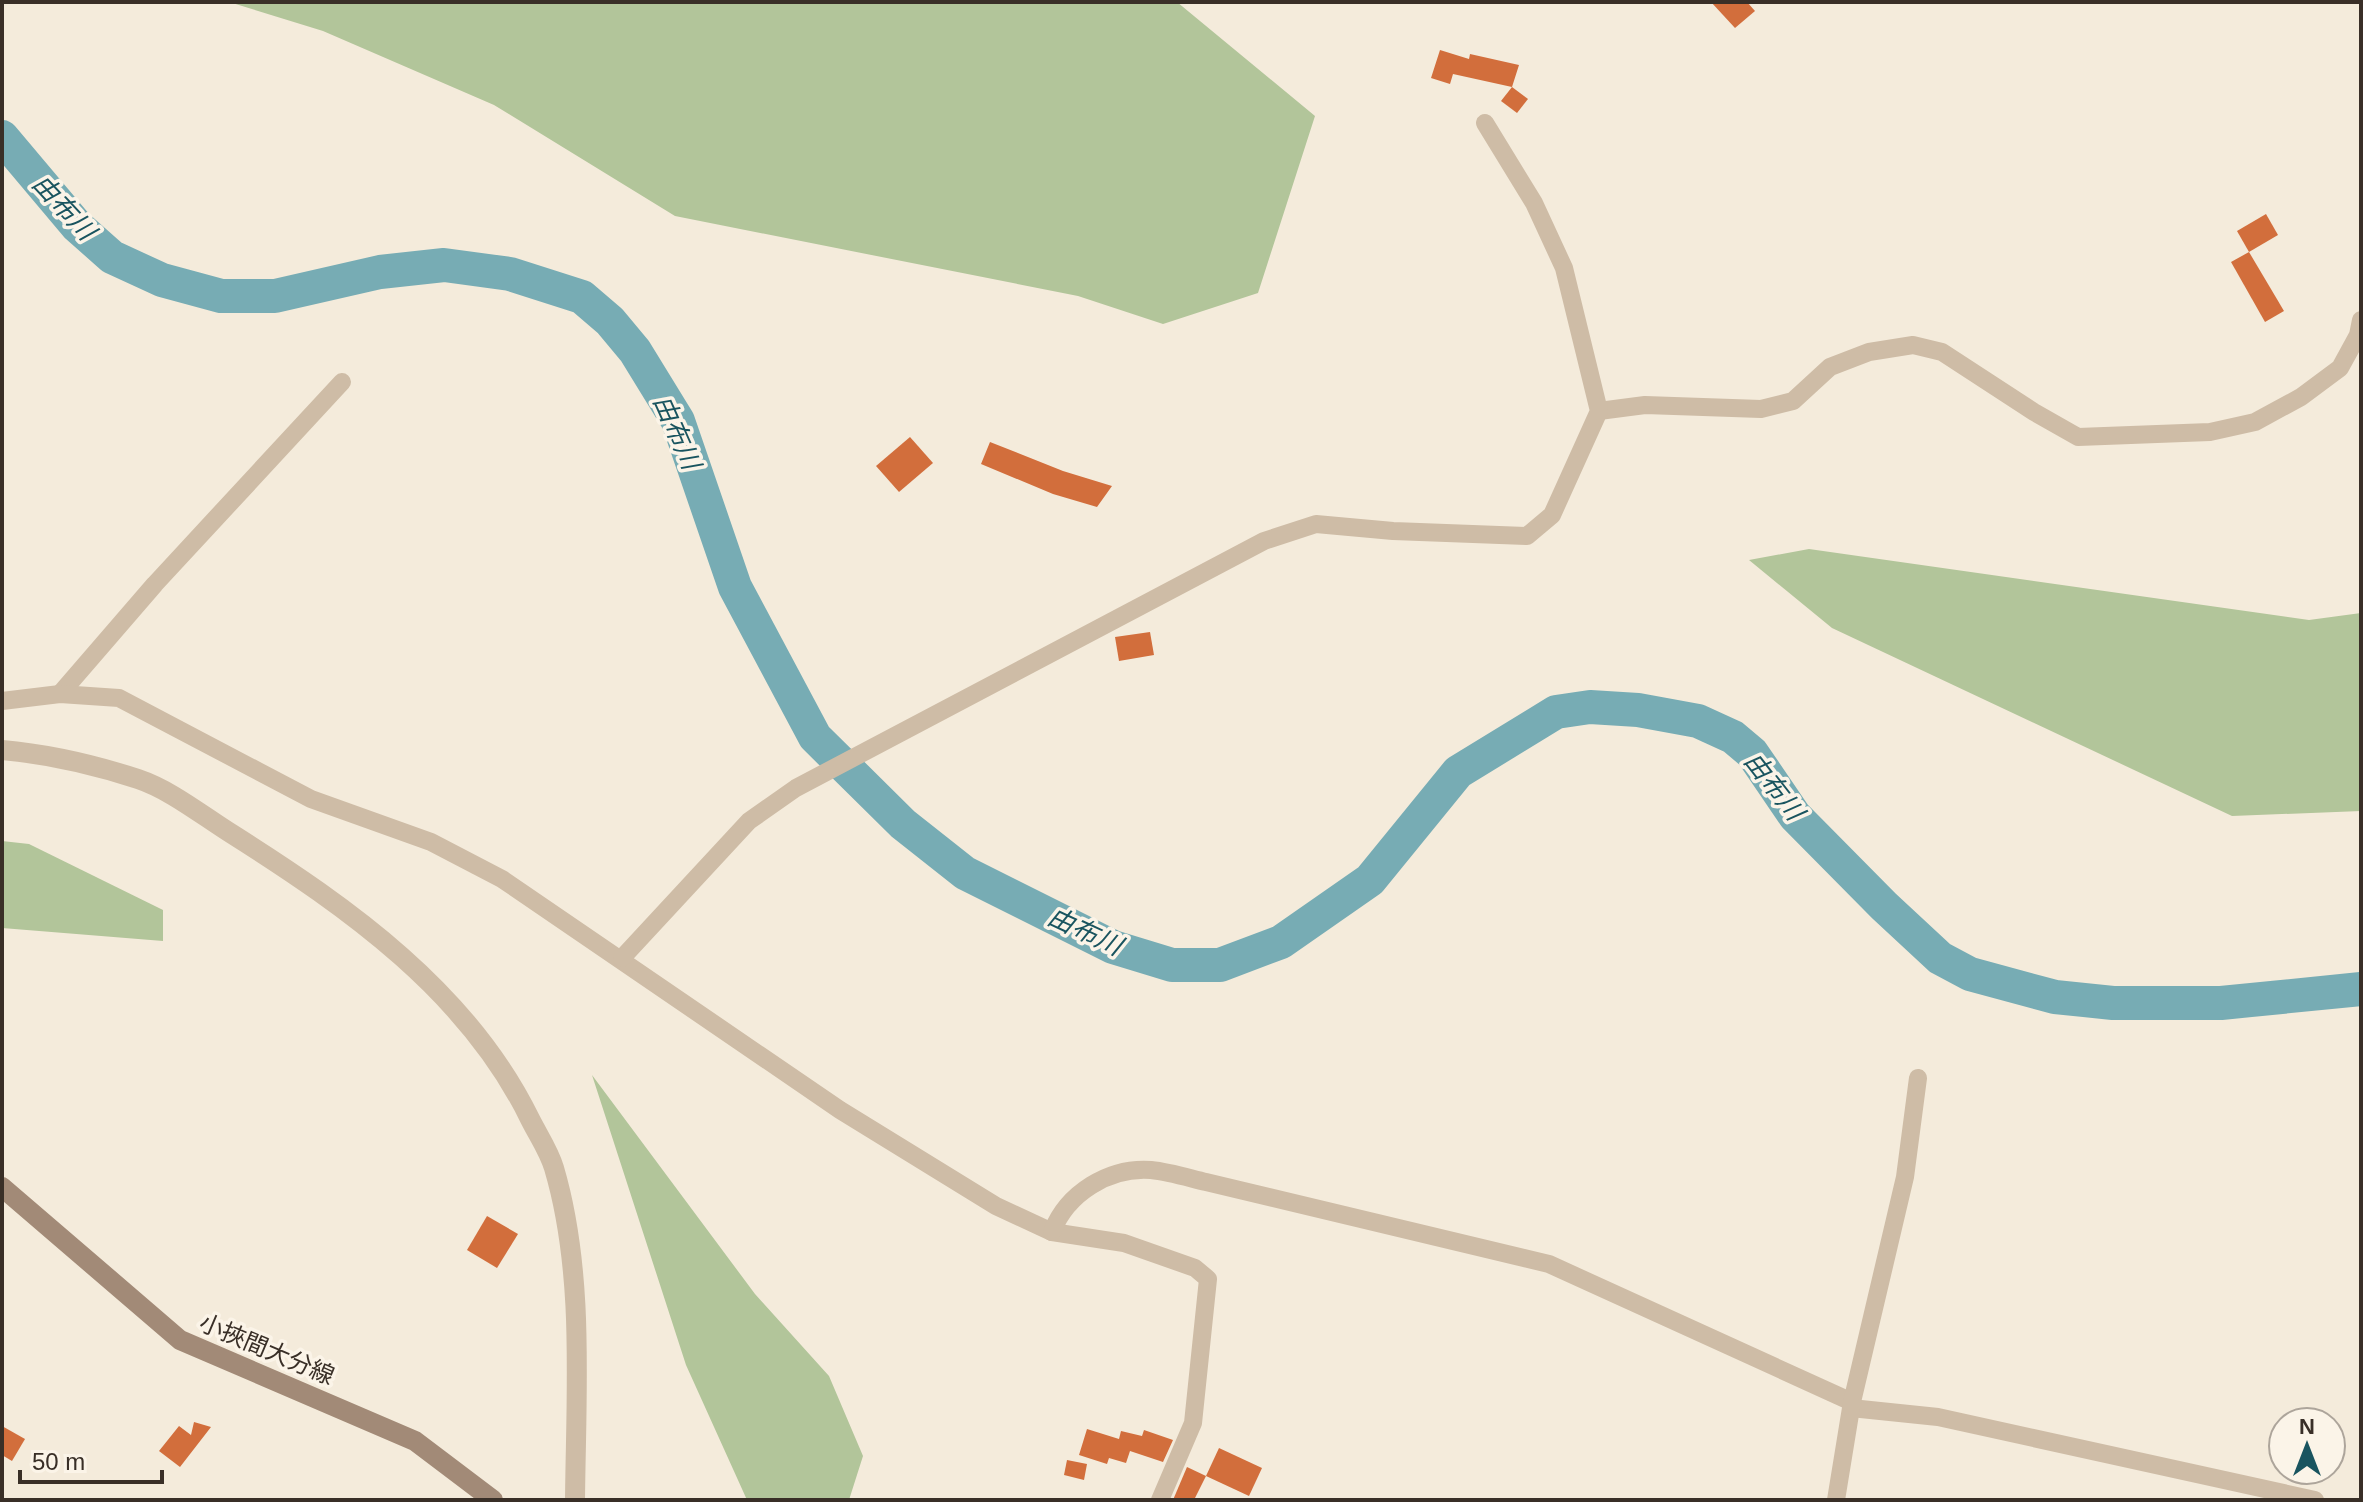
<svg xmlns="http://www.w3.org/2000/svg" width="2363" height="1502" font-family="Arial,'Noto Sans JP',sans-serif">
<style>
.green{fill:#b2c59a}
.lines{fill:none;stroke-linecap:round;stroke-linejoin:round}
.river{stroke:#77acb4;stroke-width:34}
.building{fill:#d26e3c}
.minor{stroke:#cebca6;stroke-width:18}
.tertiary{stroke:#cebca6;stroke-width:20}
.secondary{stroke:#a28a77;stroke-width:20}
.labels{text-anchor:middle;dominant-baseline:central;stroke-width:7;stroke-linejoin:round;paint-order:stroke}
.street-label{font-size:24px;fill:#392f27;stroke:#fbf4e8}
.water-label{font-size:26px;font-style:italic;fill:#19545f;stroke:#fbf4e8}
</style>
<rect width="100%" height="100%" fill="#f4ebdb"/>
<g class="green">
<polygon points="229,2 1177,2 1315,116 1258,293 1163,324 1078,296 675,216 494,105 323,31"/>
<polygon points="1809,549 2309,620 2361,613 2361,811 2232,816 1832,628 1749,560"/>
<polygon points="2,841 29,844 163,910 163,941 2,928"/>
<polygon points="592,1075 755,1294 829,1376 863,1456 849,1500 747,1500 686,1365"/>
</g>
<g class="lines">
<polyline class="river" points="2,137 77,226 112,257 162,280 221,296 275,296 380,272 444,265 510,274 582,297 610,321 635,351 678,421 735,587 815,737 903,824 965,873 1113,947 1172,965 1220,965 1281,942 1370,880 1458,772 1556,712 1590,707 1638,710 1698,721 1733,737 1752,753 1795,816 1884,906 1940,958 1970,974 2055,997 2113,1003 2221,1003 2361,989"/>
</g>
<g class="building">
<polygon points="1711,2 1747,2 1755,11 1735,28"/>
<polygon points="1440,50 1469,59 1470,54 1519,65 1512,87 1453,74 1450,84 1431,78"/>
<polygon points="1512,87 1528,99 1517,113 1501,101"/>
<polygon points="2266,214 2278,235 2249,252 2237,231"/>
<polygon points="2249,252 2284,311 2265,322 2231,262"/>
<polygon points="910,437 933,463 899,492 876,466"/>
<polygon points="990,442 1063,471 1112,486 1097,507 1053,494 981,464"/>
<polygon points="1150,632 1154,655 1119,661 1115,637"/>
<polygon points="487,1216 518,1234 497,1268 467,1250"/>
<polygon points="194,1422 211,1427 180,1467 159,1451 179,1426 191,1435"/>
<polygon points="2,1426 25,1439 12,1461 2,1455"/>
<polygon points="1087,1429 1119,1439 1121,1431 1142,1436 1144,1430 1173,1440 1163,1462 1130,1451 1126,1463 1109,1458 1107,1464 1079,1455"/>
<polygon points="1219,1448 1262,1468 1249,1496 1206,1476"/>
<polygon points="1067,1460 1087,1464 1084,1480 1064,1475"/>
<polygon points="1187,1467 1206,1476 1194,1500 1173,1500"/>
</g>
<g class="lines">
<g class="minor">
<polyline points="1599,411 1645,405 1761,409 1793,401 1830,367 1869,352 1913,345 1942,352 2034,412 2078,437 2210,432 2255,422 2301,397 2340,368 2358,335 2361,320"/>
<polyline points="60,694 155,584 342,382"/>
<polyline points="2,701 60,694 119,698 311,799 431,842 502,879 840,1110 996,1206 1052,1232 1124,1243 1195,1268 1208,1279 1193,1423 1160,1500"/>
<polyline points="622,958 749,821 796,788 1264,541 1316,524 1393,531 1527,536 1552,515 1599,411 1564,268 1534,203 1485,123"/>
<path d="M1052,1232C1067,1193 1109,1167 1151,1170C1170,1172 1189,1178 1206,1182L1549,1264L1852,1402"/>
<polyline points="1851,1408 1938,1417 2315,1500"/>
<polyline points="1836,1500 1852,1402 1905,1177 1918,1078"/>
</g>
<path class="tertiary" d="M2,750C47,754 95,765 138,779C171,790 203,816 232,834C349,908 468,992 530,1119C538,1135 549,1151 554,1168C585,1273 576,1392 575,1500"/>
<polyline class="secondary" points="2,1187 180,1340 415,1441 493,1500"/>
</g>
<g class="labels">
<g class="street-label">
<text transform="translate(267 1349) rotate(23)">小挾間大分線</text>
</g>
<g class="water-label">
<text transform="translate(64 207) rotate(47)">由布川</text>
<text transform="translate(677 432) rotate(66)">由布川</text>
<text transform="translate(1774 786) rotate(52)">由布川</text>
<text transform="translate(1085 931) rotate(25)">由布川</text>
</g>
</g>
<rect width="2363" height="1502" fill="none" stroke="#392f27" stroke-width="8"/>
<g transform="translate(2307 1446)"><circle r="38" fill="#fbf4e8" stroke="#ada59b" stroke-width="2"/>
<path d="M0-6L14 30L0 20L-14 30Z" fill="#19545f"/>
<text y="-12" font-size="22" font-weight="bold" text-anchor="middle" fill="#392f27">N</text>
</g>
<path d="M20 1470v12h142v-12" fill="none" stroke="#392f27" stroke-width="4"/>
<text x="32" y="1470" font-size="24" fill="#392f27" stroke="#fbf4e8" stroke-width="6" paint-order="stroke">50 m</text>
</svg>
